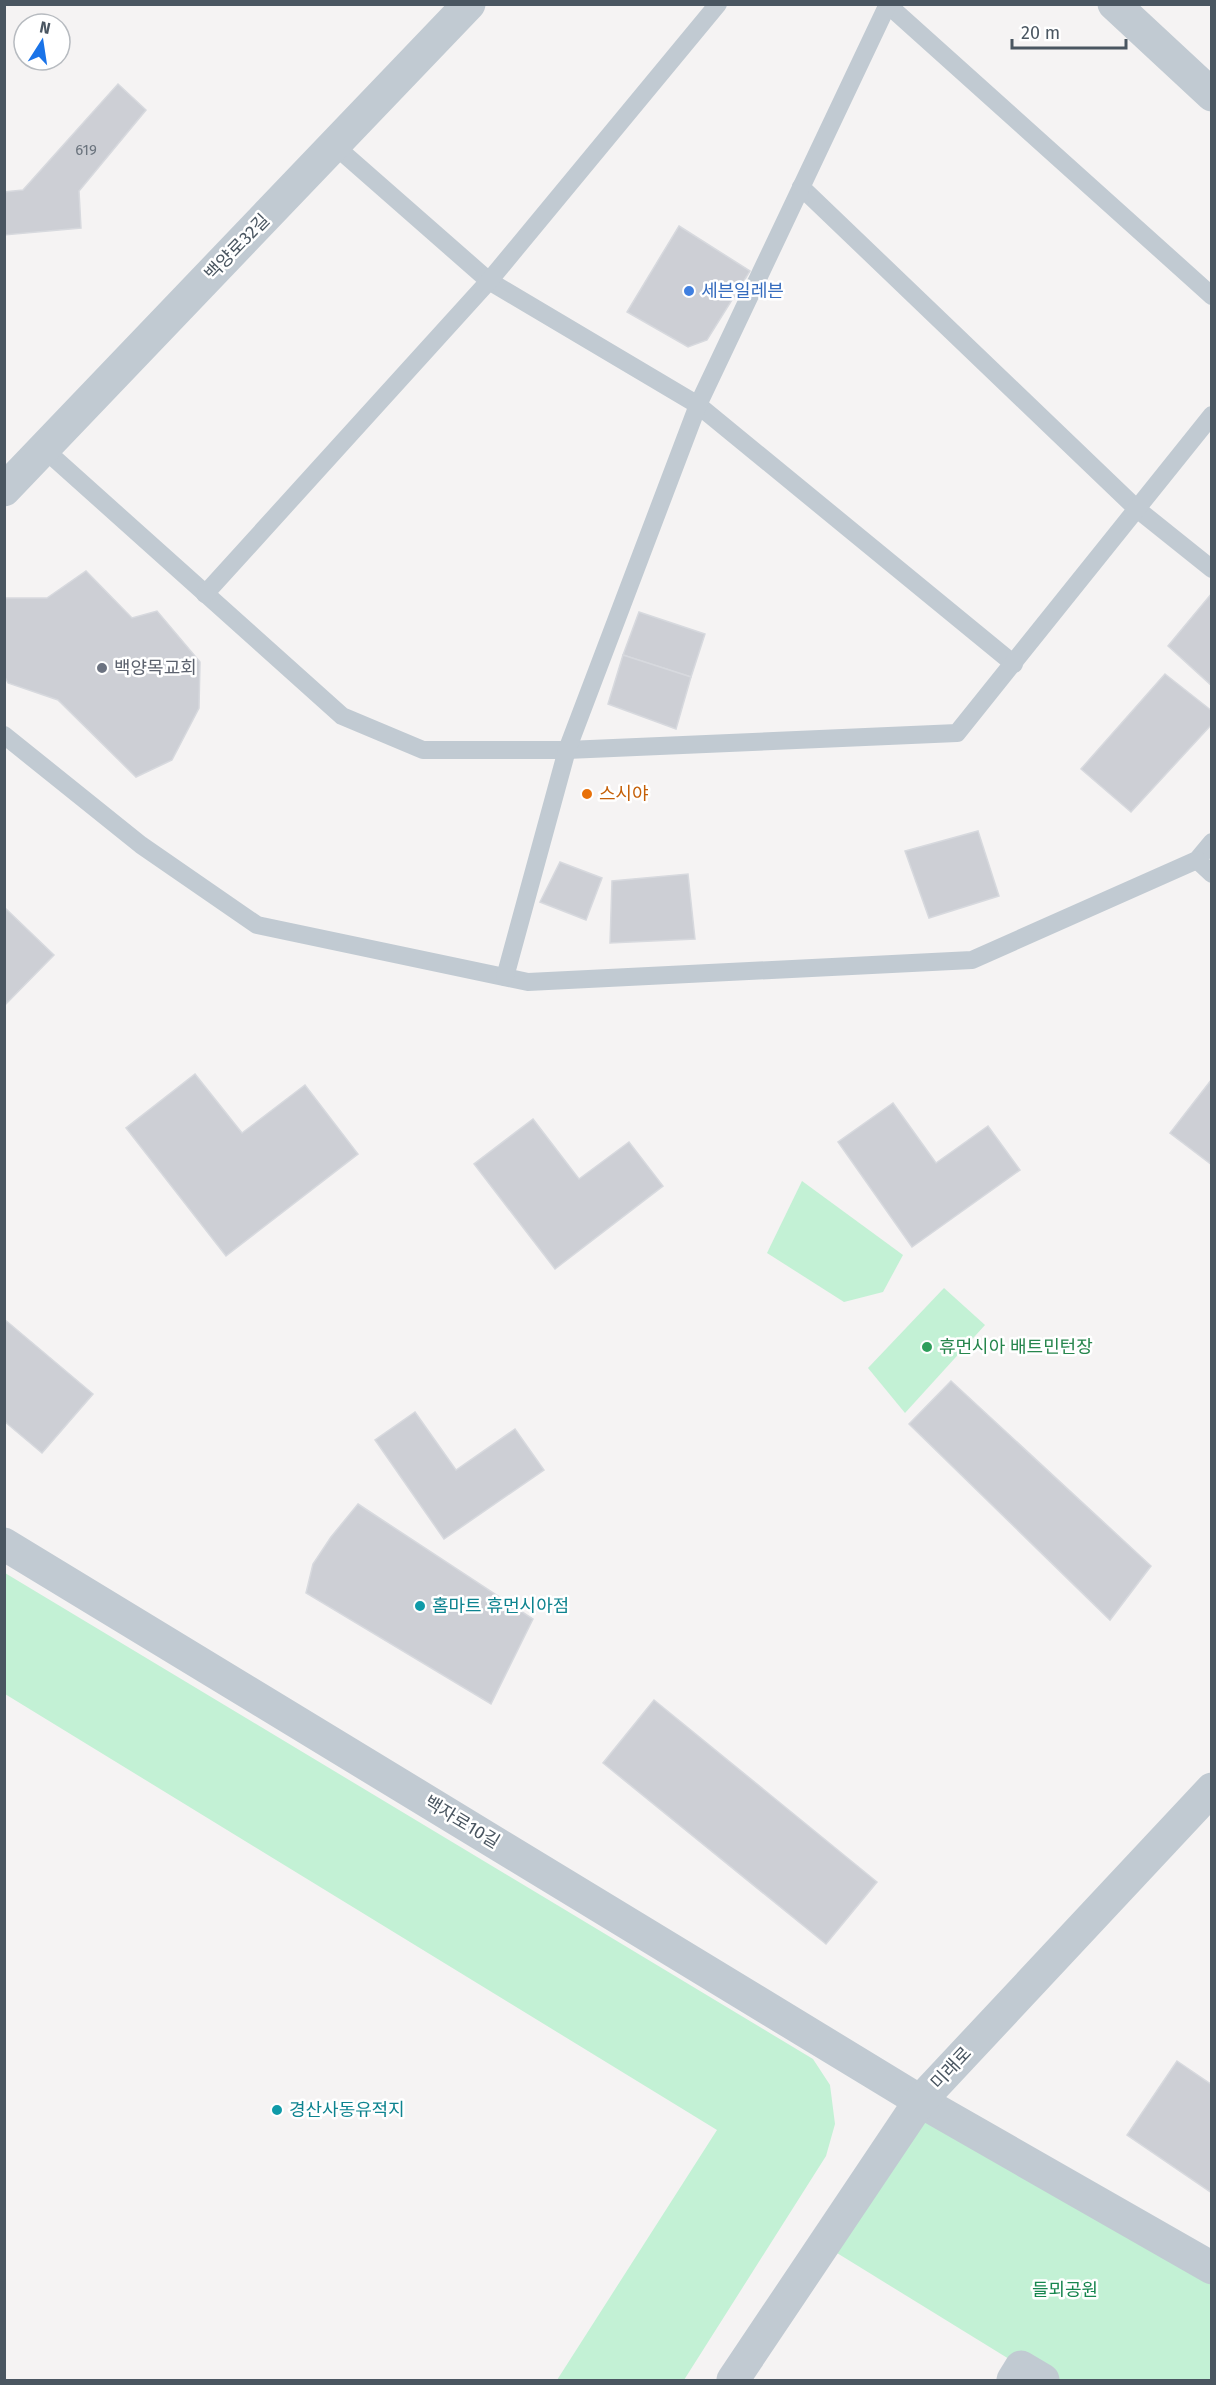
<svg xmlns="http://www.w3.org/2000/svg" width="1216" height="2385" font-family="'Fira Sans','Noto Sans KR',sans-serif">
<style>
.green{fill:#c3f1d5}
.building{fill:#cdcfd5;stroke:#d7d9de;stroke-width:1.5}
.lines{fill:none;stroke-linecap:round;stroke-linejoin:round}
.service{stroke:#c1cad2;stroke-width:18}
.minor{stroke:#c1cad2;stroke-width:33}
.tertiary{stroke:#c1cad2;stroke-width:33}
.shop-dot{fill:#3f7fe0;stroke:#fff;stroke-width:2}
.worship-dot{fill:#6b7280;stroke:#fff;stroke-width:2}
.food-dot{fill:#e8710a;stroke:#fff;stroke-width:2}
.leisure-dot{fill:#2e9e5b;stroke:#fff;stroke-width:2}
.culture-dot{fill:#0f9aa8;stroke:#fff;stroke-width:2}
.labels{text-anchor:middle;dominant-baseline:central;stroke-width:5;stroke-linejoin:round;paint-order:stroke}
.number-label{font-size:15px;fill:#6b747e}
.street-label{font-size:18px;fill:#4a5661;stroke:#fff}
.shop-label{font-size:18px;fill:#366cbe;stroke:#fff;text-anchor:start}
.worship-label{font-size:18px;fill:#5b616d;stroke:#fff;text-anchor:start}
.food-label{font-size:18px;fill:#c56008;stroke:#fff;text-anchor:start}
.leisure-label{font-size:18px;fill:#27864d;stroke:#fff;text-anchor:start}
.culture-label{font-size:18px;fill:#0d838f;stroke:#fff;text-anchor:start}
.park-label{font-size:18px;fill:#17864f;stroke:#fff}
</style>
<rect width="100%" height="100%" fill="#f5f3f3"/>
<g class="green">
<polygon points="802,1181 903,1255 883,1292 844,1302 767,1253"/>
<polygon points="944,1288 985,1325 905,1413 868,1368"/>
<polygon points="5,1573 813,2059 830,2085 835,2124 826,2156 684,2380 557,2380 717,2130 5,1694"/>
<polygon points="920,2101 1211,2276 1211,2380 1043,2380 824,2245"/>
</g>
<g class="building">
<polygon points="118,84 146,110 79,191 81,228 4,235 4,192 23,190"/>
<polygon points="679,226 750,271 707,340 688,347 627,312"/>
<polygon points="86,571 132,618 157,611 200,662 199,708 172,760 136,777 58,700 8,683 4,675 4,598 47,598"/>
<polygon points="1212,593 1212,686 1168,646"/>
<polygon points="639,612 705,634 691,677 623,655"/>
<polygon points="623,655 691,677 676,729 608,704"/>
<polygon points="1165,674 1212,711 1212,724 1131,812 1081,769"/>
<polygon points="978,831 999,896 929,918 905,851"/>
<polygon points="560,862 602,878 586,920 540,902"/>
<polygon points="688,874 695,939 610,943 612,881"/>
<polygon points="4,907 54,955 4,1006"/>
<polygon points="195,1074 242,1133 305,1085 358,1154 226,1256 126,1128"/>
<polygon points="1212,1079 1212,1165 1170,1133"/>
<polygon points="893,1103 936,1163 988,1126 1020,1170 912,1247 838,1142"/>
<polygon points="533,1119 579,1179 629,1142 663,1186 555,1269 474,1164"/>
<polygon points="4,1319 93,1394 42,1453 4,1421"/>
<polygon points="951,1381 1151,1566 1110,1620 909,1424"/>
<polygon points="415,1412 456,1470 515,1429 544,1470 444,1539 375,1440"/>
<polygon points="358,1504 533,1619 491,1704 306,1593 313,1564 331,1537"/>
<polygon points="654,1700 877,1882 826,1944 603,1763"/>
<polygon points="1177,2061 1212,2085 1212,2193 1127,2135"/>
</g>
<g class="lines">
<g class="service">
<polyline points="887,4 1212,296"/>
<polyline points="334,145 489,281 698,405 1014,664"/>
<polyline points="801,187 1137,509 1212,569"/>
<polyline points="44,449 342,716 423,750 567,750 957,733 1212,415"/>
<polyline points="205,594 489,281 718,4"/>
<polyline points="4,735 141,845 257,925 528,982 972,960 1197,860 1212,842"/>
<polyline points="1197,860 1212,874"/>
<polyline points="505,977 567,750 698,405 888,4"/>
</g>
<g class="minor">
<polyline points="4,490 469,4"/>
<polyline points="4,1544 920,2101 1212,2268"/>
<polyline points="1013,2380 1021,2367 1043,2380"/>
</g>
<g class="tertiary">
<polyline points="1114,4 1212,95"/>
<polyline points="733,2380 920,2101 1212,1789"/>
</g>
</g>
<circle class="shop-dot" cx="689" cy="291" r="6"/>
<circle class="worship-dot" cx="102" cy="668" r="6"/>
<circle class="food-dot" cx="587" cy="794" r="6"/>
<circle class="leisure-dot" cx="927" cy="1347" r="6"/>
<g class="culture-dot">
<circle cx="420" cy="1606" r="6"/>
<circle cx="277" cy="2110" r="6"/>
</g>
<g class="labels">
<g class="number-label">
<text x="86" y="150">619</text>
</g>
<g class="street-label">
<text transform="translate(237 247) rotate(-46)">백양로32길</text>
<text transform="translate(462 1822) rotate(31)">백자로10길</text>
<text transform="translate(951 2068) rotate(-47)">미래로</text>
</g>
<g class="shop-label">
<text x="701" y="291">세븐일레븐</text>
</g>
<g class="worship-label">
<text x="114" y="668">백양목교회</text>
</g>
<g class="food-label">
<text x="599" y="794">스시야</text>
</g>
<g class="leisure-label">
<text x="939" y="1347">휴먼시아 배트민턴장</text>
</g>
<g class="culture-label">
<text x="432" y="1606">홈마트 휴먼시아점</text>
<text x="289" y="2110">경산사동유적지</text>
</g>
<g class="park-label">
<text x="1065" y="2290">들뫼공원</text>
</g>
</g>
<rect width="1216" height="2385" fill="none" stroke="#4a5661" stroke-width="12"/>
<g transform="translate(42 42) rotate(12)"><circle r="28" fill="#ffffff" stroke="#b7bbc0" stroke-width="1.5"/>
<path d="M0-4.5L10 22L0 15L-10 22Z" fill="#1a73e8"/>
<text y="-9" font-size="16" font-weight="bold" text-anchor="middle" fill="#4a5661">N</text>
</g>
<path d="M1012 39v9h114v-9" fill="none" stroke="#4a5661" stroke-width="3"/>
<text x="1021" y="39" font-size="18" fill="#4a5661" stroke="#ffffff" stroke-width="4.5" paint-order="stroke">20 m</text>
</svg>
